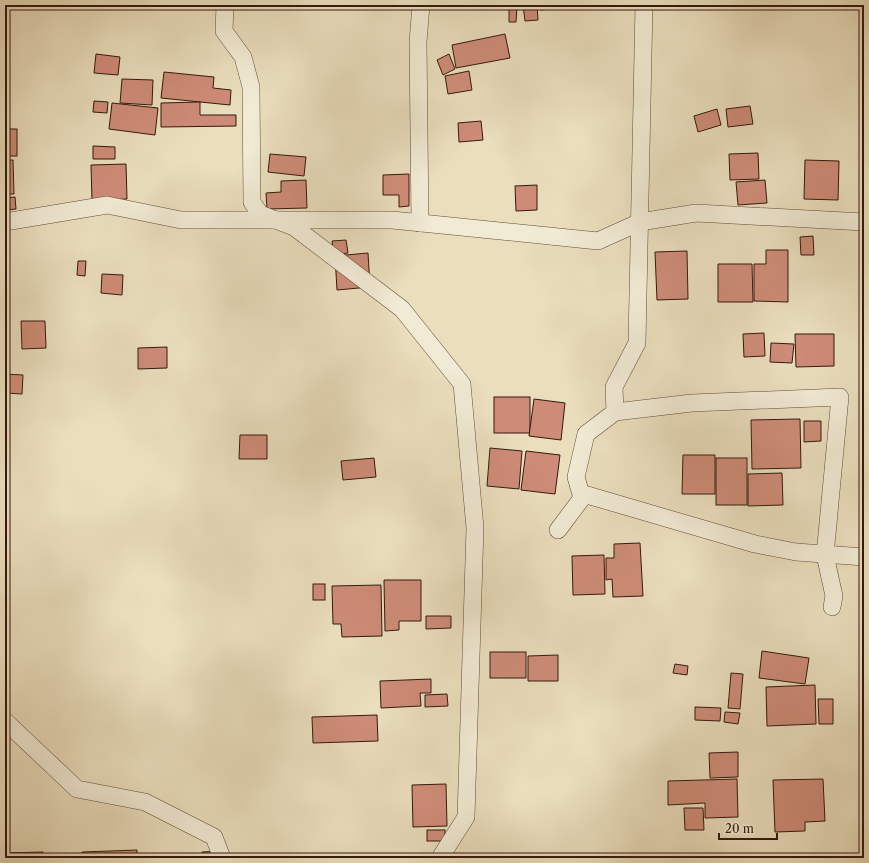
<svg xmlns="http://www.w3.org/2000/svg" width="869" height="863" font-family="'Libre Caslon Text',serif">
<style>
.building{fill:#ce8c78;stroke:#34190c}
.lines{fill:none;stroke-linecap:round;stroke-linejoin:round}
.street-casing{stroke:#624a38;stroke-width:18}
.street{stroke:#f1ead4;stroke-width:17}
</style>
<rect width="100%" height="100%" fill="#eadebd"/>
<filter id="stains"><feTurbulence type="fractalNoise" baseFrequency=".005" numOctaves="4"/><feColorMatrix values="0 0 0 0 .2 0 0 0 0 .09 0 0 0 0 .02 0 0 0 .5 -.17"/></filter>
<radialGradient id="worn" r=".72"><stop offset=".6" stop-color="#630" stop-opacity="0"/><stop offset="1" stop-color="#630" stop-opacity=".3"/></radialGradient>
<g class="building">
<polygon points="523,5 537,5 538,20 525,21"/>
<polygon points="540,5 565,5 565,7 541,10"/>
<polygon points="509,6 517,6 516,22 509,22"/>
<polygon points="505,34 510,58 456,68 452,45"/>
<polygon points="96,54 120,57 118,75 94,73"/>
<polygon points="449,54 455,69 443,75 437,60"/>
<polygon points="469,71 472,90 448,94 445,76"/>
<polygon points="164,72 214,77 213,88 231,90 230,105 161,98"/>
<polygon points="122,79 153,80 152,105 120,103"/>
<polygon points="94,101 108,102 107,113 93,112"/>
<polygon points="200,102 200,115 236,115 236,126 161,127 161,103"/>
<polygon points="112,103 158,108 155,135 109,129"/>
<polygon points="750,106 753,124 728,127 726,109"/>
<polygon points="717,109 721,125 698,132 694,116"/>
<polygon points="481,121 483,140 459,142 458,123"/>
<rect x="5" y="129" width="12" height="27"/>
<polygon points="93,146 115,147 115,159 93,159"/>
<polygon points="758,153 759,179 730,180 729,154"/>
<polygon points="270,154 306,157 304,176 268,172"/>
<polygon points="5,160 13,160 14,194 5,194"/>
<polygon points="805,160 839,161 838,200 804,199"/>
<polygon points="126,164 127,199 92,201 91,165"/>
<polygon points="409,174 409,206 399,207 399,195 383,195 383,175"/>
<polygon points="306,180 307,208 267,209 266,193 281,192 281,181"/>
<polygon points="765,180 767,203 738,205 736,182"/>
<polygon points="537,185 537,210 516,211 515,186"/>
<polygon points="15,197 16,209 5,210 5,198"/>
<polygon points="813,236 814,255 801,255 800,237"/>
<polygon points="346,240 348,253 334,255 332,241"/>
<polygon points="766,250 788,250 788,302 754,301 754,264 766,264"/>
<polygon points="687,251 688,299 657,300 655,252"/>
<polygon points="368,253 370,287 337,290 335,256"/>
<polygon points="78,261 86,261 85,276 77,275"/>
<polygon points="718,264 752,264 753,302 718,302"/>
<polygon points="102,274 123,275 122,295 101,293"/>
<polygon points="21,321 45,321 46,348 22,349"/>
<polygon points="764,333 765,356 744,357 743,334"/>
<polygon points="795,334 834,334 834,366 796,367"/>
<polygon points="771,343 794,344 792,363 770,362"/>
<polygon points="167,347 167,368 138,369 138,348"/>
<polygon points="5,374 23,375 22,394 5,393"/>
<rect x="494" y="397" width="36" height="36"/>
<polygon points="534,399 565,403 561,440 529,436"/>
<polygon points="800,419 801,468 752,469 751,420"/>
<polygon points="804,421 821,421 821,441 804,442"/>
<polygon points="240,435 267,435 267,459 239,459"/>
<polygon points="490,448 522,451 519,489 487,486"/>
<polygon points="526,451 560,455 555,494 521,490"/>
<polygon points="683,455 715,455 715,494 682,494"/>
<polygon points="374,458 376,477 343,480 341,461"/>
<rect x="716" y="458" width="31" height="47"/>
<polygon points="782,473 783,505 748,506 748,474"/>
<polygon points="640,543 643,596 613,597 612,579 606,580 606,558 614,558 614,544"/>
<polygon points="604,555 605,594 573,595 572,556"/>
<polygon points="384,580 421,580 421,621 399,621 399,630 385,631"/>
<rect x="313" y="584" width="12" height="16"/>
<polygon points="381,585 382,636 342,637 341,624 333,624 332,586"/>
<polygon points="426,616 451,616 451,628 426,629"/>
<polygon points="762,651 809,658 805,684 759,678"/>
<rect x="490" y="652" width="36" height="26"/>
<polygon points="558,655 558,681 528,681 528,656"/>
<polygon points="675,664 688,666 687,675 673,673"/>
<polygon points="731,673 743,674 740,709 728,708"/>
<polygon points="431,679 431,693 420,693 421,706 381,708 380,681"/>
<polygon points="815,685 816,724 767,726 766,687"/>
<polygon points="447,694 448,706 425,707 425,695"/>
<polygon points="818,699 833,699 833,724 819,724"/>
<polygon points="695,707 721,708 720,721 695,720"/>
<polygon points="725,712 740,713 738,724 724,722"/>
<polygon points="377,715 378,741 313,743 312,717"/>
<polygon points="738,752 738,777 710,778 709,753"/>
<polygon points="737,779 738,817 705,818 705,803 668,805 668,781"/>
<polygon points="823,779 825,821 805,822 805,831 775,832 773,780"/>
<polygon points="446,784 447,826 413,827 412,785"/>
<polygon points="684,808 703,808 704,830 685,830"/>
<rect x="427" y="830" width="18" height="11"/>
<polygon points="137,850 137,858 82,858 82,852"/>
<polygon points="224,851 224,858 202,858 202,852"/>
<polygon points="43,852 43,858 5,858 5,853"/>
</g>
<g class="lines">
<g class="street-casing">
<g id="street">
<polyline points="225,5 224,31 243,57 251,87 252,202 260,214 294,227 402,309 462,384 475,528 466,817 440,858"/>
<polyline points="5,222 107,205 181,220 392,220 598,241 640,222 696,213 864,222"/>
<polyline points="420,223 418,42 421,5"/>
<polyline points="615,412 614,387 637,343 644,5"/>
<polyline points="582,498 576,477 586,434 615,412 692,403 840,397 825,555 834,596 832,607"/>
<polyline points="558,530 582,498 587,495 755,544 796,552 864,557"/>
<polyline points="5,721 77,789 145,802 214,837 222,858"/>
</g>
</g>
<use href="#street" class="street"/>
</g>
<rect width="869" height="863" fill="none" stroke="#eadebd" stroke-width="20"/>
<rect x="6" y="6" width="857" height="851" fill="none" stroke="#34190c" stroke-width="2"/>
<rect x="10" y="10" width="849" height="843" fill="none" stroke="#34190c"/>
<path d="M719 833v6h58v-6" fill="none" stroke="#34190c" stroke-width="2"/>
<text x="725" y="833" font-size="12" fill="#34190c" stroke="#f1ead4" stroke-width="3" paint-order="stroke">20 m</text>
<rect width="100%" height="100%" filter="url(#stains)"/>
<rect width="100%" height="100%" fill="url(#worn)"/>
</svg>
